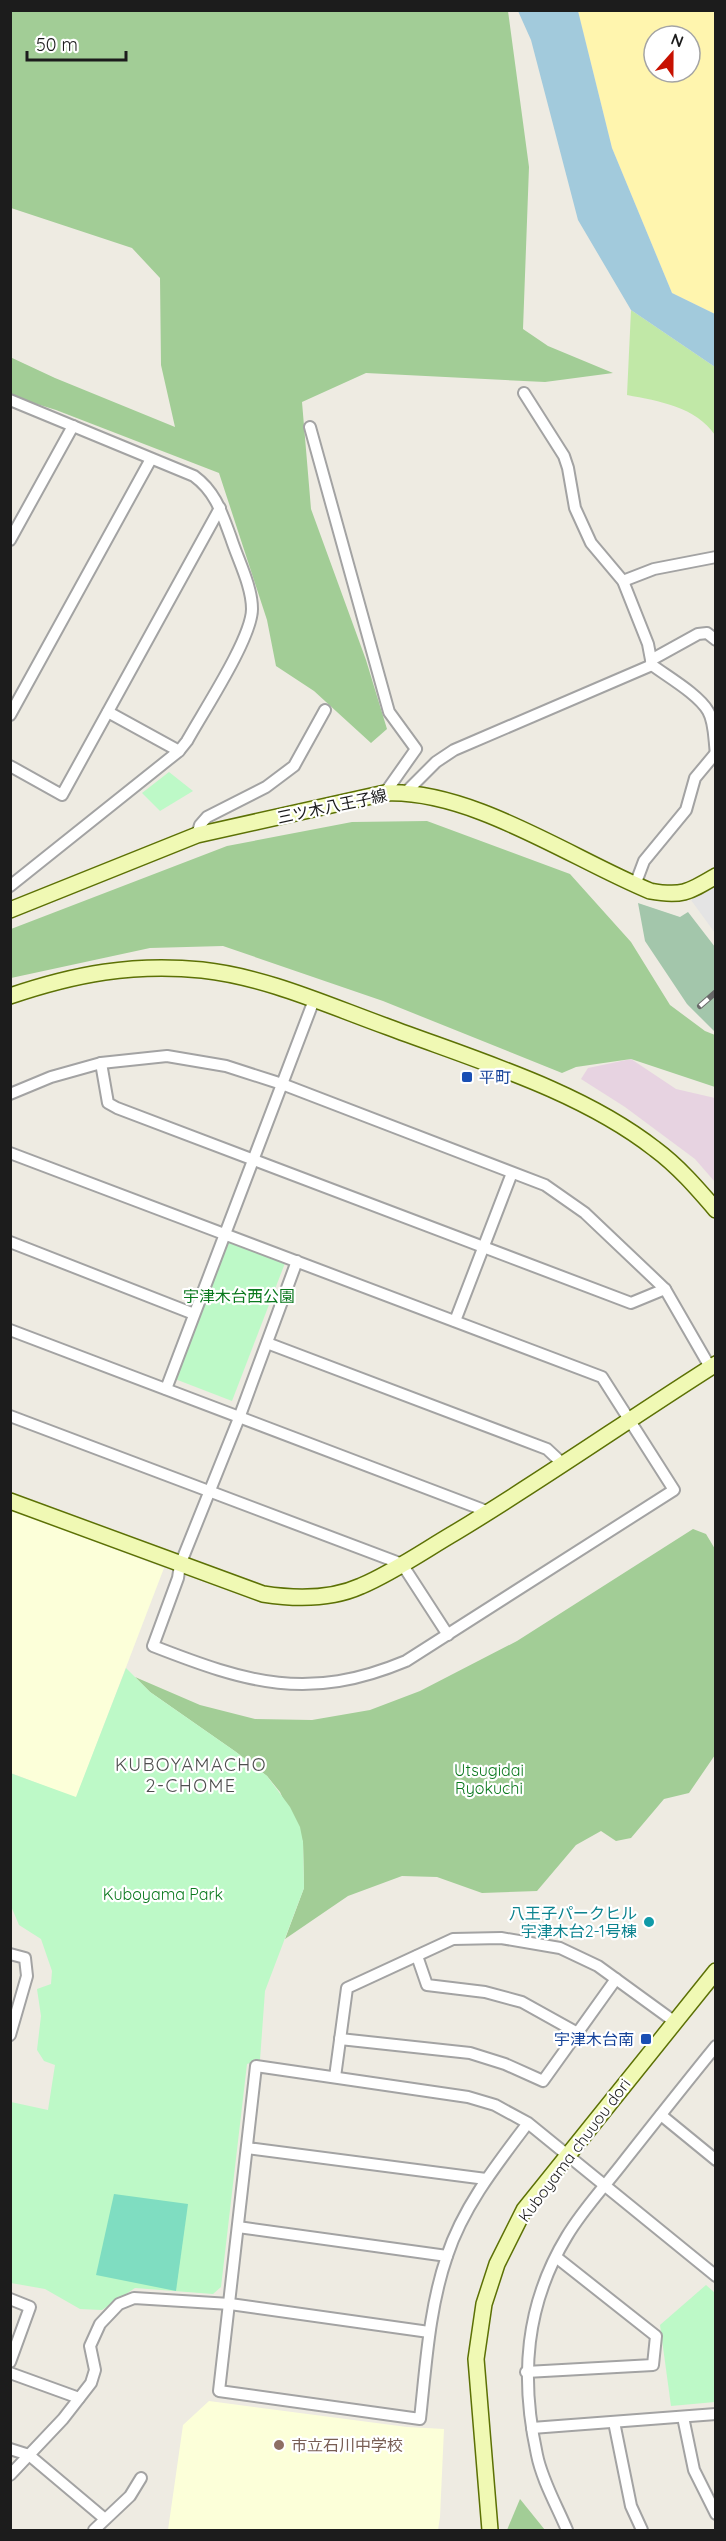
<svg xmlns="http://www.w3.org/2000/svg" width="726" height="2541" font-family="Quicksand,'Noto Sans JP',sans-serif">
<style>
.industrial{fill:#e7d3e1}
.education{fill:#fcffd9}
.grass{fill:#c1e8a7}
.forest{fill:#a2cd96}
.sand{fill:#fff5ae;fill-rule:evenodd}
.cemetery{fill:#a3c6ab}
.park{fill:#bdf9c7}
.pitch{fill:#7fddc1}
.parking{fill:#e4e4e4}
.water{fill:#a2cadc}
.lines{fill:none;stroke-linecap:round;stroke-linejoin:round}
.street-casing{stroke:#a3a3a3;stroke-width:14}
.secondary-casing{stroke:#5c7105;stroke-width:18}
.street{stroke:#fff;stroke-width:10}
.secondary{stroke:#f0f9b4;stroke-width:15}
.rail-casing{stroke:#6a6a6a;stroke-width:6}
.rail{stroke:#fff;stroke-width:4;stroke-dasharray:11;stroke-linecap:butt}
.transit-dot{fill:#1a4fb4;stroke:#fff;stroke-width:2}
.culture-dot{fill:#0f9aa8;stroke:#fff;stroke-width:2}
.education-dot{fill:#8d6e63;stroke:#fff;stroke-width:2}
.labels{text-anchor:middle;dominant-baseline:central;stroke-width:4.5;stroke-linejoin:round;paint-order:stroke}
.street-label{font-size:16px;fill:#1c1c1c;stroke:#fff}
.transit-label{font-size:16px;fill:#164399;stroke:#fff;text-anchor:start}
.park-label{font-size:16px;fill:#0b791e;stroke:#fff}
.culture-label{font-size:16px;fill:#0d838f;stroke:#fff;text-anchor:end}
.education-label{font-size:16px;fill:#785e54;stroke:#fff;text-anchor:start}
.neighbourhood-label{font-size:18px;letter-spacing:1.5px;fill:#4f4f4f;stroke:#fff}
</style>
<rect width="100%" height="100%" fill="#eeebe2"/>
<polygon class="industrial" points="631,1059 676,1089 715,1098 715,1182 695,1159 625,1107 581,1079 588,1068"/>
<g class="education">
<polygon points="10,1509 164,1568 76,1798 11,1773"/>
<polygon points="209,2401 407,2427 444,2429 440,2517 438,2530 168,2530 183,2425"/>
</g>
<path class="grass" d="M631,310L715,367V435C696,407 659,401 627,395Z"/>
<g class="forest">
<polygon points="11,11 508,11 529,167 523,329 548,346 613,373 545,382 366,373 302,402 311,509 366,660 387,729 371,743 314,691 276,666 267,620 219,473 56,410 11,396 10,357 55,378 175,427 161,365 160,278 132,248 11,208"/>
<polygon points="427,821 570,874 631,942 670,1005 705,1031 715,1035 715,1087 631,1059 576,1067 562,1073 383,1001 223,946 150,948 11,978 11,929 227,846 352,822"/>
<polygon points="693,1529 706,1534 715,1549 715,1755 689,1793 664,1799 631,1838 616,1841 601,1831 576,1845 537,1891 482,1893 437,1877 402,1876 348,1896 285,1939 304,1888 303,1842 280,1792 267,1776 236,1752 150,1692 135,1677 200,1705 255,1719 312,1720 370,1710 420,1691 517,1641"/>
<polygon points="520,2499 545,2530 507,2530"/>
</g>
<path class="sand" d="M578,11H715V314L672,293L612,148ZM654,36H690V72H654Z"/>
<polygon class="cemetery" points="638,903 680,917 688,912 715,947 715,1032 687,1004 645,941"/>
<g class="park">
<polygon points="169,772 193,791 160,811 142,793"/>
<polygon points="226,1240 285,1263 232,1401 175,1379"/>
<polygon points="126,1668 150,1692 236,1752 267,1776 290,1807 300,1827 303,1842 304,1888 265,1991 260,2060 247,2064 221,2287 213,2294 135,2288 102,2310 80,2309 45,2289 11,2283 11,2102 48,2110 55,2065 44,2061 37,2050 41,2016 37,1989 51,1984 52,1971 41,1939 19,1925 11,1906 10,1773 76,1797"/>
<polygon points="706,2285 715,2293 715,2402 671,2406 660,2325"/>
</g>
<polygon class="pitch" points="114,2194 188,2204 176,2291 96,2275"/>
<polygon class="parking" points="715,884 715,933 691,900"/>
<polygon class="water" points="518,11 578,11 612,148 672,293 715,314 715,367 631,310 578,220 531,40"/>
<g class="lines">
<g class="street-casing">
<g id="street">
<path d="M524,393L564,456L568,468L575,508L591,543L623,581L648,644L652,665C668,677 698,694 708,711C715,723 714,740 716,754"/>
<path d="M10,400L194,476C216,492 222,514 231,538C238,560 252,586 252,609C252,638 203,712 187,741L179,751L10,886"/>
<polyline points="310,427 389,712 416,749 385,793"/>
<polyline points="10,540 73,426"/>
<polyline points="623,581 654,569 716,557"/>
<polyline points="651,660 698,634 707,633 716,640"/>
<polyline points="108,712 179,751"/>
<polyline points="10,715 151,459"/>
<polyline points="10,766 62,795 220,508"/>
<polyline points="406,792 436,762 454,750 652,665"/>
<polyline points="197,835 200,825 207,817 266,787 294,766 325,710"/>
<polyline points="635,885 644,861 686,810 695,778 715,754"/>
<polyline points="101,1063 108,1103 117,1108 631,1303 665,1289"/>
<polyline points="10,1094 51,1077 101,1063 167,1056 226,1066 282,1084 545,1185 585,1213 665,1289 710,1367"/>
<path d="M10,1153L602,1377L674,1490L406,1661C308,1702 248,1683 153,1646L178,1578L180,1565L239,1418L297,1261"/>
<polyline points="10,1242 194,1314"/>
<polyline points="455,1321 512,1173"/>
<polyline points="10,1330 489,1512"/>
<polyline points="267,1343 547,1449 563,1464"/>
<polyline points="166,1389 314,1000"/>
<polyline points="10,1416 402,1564 448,1635"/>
<polyline points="10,1954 25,1958 27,1976 10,2035"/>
<polyline points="417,1956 427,1985 485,1992 522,2002 576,2032"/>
<polyline points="340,2039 470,2053 505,2064 543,2081 616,1979"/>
<polyline points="335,2077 347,1988 453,1939 501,1938 560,1948 598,1966 675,2022"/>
<polyline points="661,2115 716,2160"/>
<path d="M528,2123C497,2164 463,2207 447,2256C429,2308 426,2365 420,2419L219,2391L256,2066L468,2097L495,2105L528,2123L716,2276"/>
<polyline points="247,2148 486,2179"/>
<polyline points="238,2227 447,2256"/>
<polyline points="10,2299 30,2307 10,2362"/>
<polyline points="526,2372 653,2365 656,2336 556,2257"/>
<polyline points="10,2373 79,2398"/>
<polyline points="683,2417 694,2470 716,2514"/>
<polyline points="614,2422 631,2506 642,2530"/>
<polyline points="532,2428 716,2414"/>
<polyline points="10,2449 29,2455 105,2519"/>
<polyline points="10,2475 63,2419 91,2383 95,2370 90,2346 100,2324 119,2304 134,2298 230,2304 429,2332"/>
<polyline points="94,2530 130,2496 141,2478"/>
<path d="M567,2530C557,2506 542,2480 537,2455C520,2377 525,2305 567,2236C583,2209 606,2185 625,2160C655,2122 685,2084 716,2046"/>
</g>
</g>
<g class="secondary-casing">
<g id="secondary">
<path d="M10,910L197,835L385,793C471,789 572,859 650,891C682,897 689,892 716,876"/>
<path d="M10,996C75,974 133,963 202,970C266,977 327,1005 388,1027C476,1060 581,1091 655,1149C678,1166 697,1188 716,1210"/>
<path d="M10,1501L263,1594C295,1599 330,1600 361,1586C394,1572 425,1550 456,1532C544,1479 629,1419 716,1364"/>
<polyline points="490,2530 476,2359 484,2304 497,2264 524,2210 716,1971"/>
</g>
</g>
<use href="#street" class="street"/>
<use href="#secondary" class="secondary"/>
<g class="rail-casing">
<polyline id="rail" points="700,1006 716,992"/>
</g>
<use href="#rail" class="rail"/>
</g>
<g class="transit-dot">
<rect x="461" y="1071" width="12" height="12" rx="3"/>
<rect x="640" y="2033" width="12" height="12" rx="3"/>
</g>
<circle class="culture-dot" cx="649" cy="1922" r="6"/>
<circle class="education-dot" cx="279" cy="2445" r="6"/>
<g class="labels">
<g class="street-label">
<text transform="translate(332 806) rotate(-12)">三ツ木八王子線</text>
<text transform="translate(574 2150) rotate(-53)">Kuboyama chuuou dori</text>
</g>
<g class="transit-label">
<text x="479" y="1077">平町</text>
<text x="634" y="2039" text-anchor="end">宇津木台南</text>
</g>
<g class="park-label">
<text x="239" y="1296">宇津木台西公園</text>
<text x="489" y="1770">Utsugidai<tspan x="489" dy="18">Ryokuchi</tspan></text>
<text x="163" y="1894">Kuboyama Park</text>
</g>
<g class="culture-label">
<text x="637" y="1913">八王子パークヒル<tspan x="637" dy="18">宇津木台2-1号棟</tspan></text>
</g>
<g class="education-label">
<text x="291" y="2445">市立石川中学校</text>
</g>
<g class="neighbourhood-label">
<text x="191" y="1764">KUBOYAMACHO<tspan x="191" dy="21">2-CHOME</tspan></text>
</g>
</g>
<rect width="726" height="2541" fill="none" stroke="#1c1c1c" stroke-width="24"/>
<g transform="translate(672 54) rotate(21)"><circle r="28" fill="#ffffff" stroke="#a4a4a4" stroke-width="1.5"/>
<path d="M0-4.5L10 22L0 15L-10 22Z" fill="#c71101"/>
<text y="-9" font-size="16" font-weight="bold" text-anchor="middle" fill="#1c1c1c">N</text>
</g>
<path d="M27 51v9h99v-9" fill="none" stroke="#1c1c1c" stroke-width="3"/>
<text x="36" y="51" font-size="18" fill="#1c1c1c" stroke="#ffffff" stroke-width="4.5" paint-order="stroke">50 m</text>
</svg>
